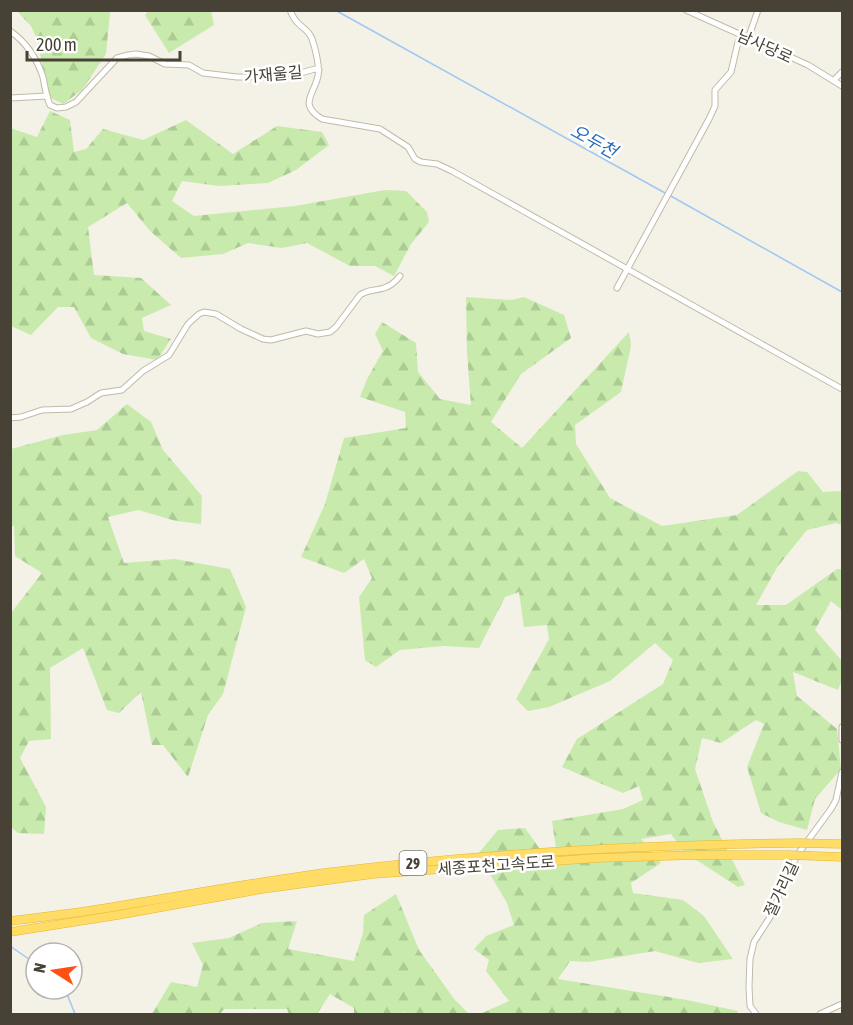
<svg xmlns="http://www.w3.org/2000/svg" width="853" height="1025" font-family="'Asap Condensed','Noto Sans KR',sans-serif">
<style>
.forest{fill:url(#forest-firs)}
.lines{fill:none;stroke-linecap:round;stroke-linejoin:round}
.stream{stroke:#9fc8f4;stroke-width:1.5}
.minor-casing{stroke:#c0baa8;stroke-width:7}
.highway-casing{stroke:#e6b62f;stroke-width:9}
.minor{stroke:#fff;stroke-width:5}
.highway{stroke:#ffdc66;stroke-width:8}
.highway-bridge-casing{stroke:#e6b62f;stroke-width:9;stroke-linecap:butt}
.highway-bridge{stroke:#ffdc66;stroke-width:8}
.labels{text-anchor:middle;dominant-baseline:central;stroke-width:5;stroke-linejoin:round;paint-order:stroke}
.shield{fill:#fff;stroke:#7e7b72;stroke-width:1.5}
.shield-label{font-size:15px;font-weight:bold;fill:#474235}
.street-label{font-size:16px;fill:#474235;stroke:#fff}
.water-label{font-size:18px;font-style:italic;fill:#286db9;stroke:#fff}
</style>
<defs>
<pattern id="forest-firs" width="22" height="20" patternUnits="userSpaceOnUse" patternTransform="scale(1.5)"><rect width="22" height="20" fill="#c8ebad"/><path d="M5 1l3.5 6h-7zM16 11l3.5 6h-7z" fill="#adcb95"/></pattern>
</defs>
<rect width="100%" height="100%" fill="#f4f1e6"/>
<g class="forest">
<polygon points="17,11 111,11 110,12 106,54 82,90 63,104 49,97 37,39 31,26"/>
<polygon points="148,11 211,11 214,25 169,53 145,15"/>
<polygon points="50,111 70,120 74,152 86,149 103,129 143,140 186,120 233,154 277,126 322,132 329,145 296,170 268,183 219,186 182,181 172,201 194,216 295,206 385,190 406,191 427,212 429,222 411,244 394,276 375,266 350,266 307,243 282,248 248,243 223,254 181,258 150,231 127,203 88,227 94,275 141,278 171,305 142,318 144,331 171,339 157,360 123,354 91,338 74,307 58,307 31,335 11,326 10,127 13,129 37,137"/>
<polygon points="466,297 511,300 524,297 564,315 571,338 521,374 491,422 522,448 629,332 631,346 621,392 575,425 576,444 610,498 662,526 737,515 798,471 807,472 823,492 842,491 842,525 836,523 807,530 778,566 756,605 786,605 837,569 842,569 842,610 831,601 815,630 842,661 842,680 838,690 793,672 797,696 837,729 841,769 815,799 807,830 779,822 761,813 747,767 764,724 756,720 721,743 702,738 695,769 713,822 745,885 738,887 684,852 671,834 641,839 661,863 631,883 633,893 683,900 704,916 733,959 698,963 655,951 588,962 570,961 558,979 687,1000 738,1011 737,1014 480,1014 509,1001 486,971 489,960 474,949 486,936 514,925 507,903 478,854 498,830 525,828 542,852 558,862 552,821 623,809 643,800 639,786 623,793 562,767 577,739 663,684 673,660 655,643 610,681 549,707 528,711 516,699 549,639 547,625 524,627 519,592 505,597 479,648 443,646 400,650 376,667 365,660 359,597 372,578 364,559 344,573 301,557 325,504 344,438 406,428 405,412 360,397 367,379 383,351 375,334 382,322 416,343 418,372 440,399 471,405 467,353"/>
<polygon points="127,404 151,422 163,450 202,496 201,524 176,521 138,510 108,517 124,563 175,559 230,569 246,607 223,694 208,715 188,777 163,745 152,745 141,692 119,713 107,710 83,648 50,668 51,739 29,741 20,758 46,807 44,834 18,833 10,826 11,613 42,573 15,556 14,526 10,526 11,449 63,435 97,430"/>
<polygon points="396,894 419,950 455,1000 469,1014 409,1014 403,1012 401,1014 354,1014 354,1008 330,994 317,1014 289,1014 287,1009 224,1009 220,1014 152,1014 171,982 197,987 203,965 192,943 229,938 262,923 297,921 288,949 354,961 363,933 364,915"/>
</g>
<g class="lines">
<g class="stream">
<polyline points="335,10 665,193"/>
<polyline points="669,195 842,292"/>
<polyline points="10,946 36,964"/>
<polyline points="65,989 75,1014"/>
</g>
<g class="minor-casing">
<g id="minor">
<path d="M290,10C292,15 294,19 297,22C303,29 309,30 312,39C315,47 320,67 318,76C314,95 298,104 322,119L380,129L408,147L415,159L421,162L437,164L452,171L842,389"/>
<polyline points="686,10 808,65 842,86"/>
<path d="M10,31C26,42 37,59 43,77C45,87 46,96 50,105L57,108L66,107L76,102L117,58L128,55L136,54L149,56L165,64L189,65L203,73L237,77H248L286,73L297,74L315,69L319,70"/>
<polyline points="750,33 758,10"/>
<polyline points="834,80 842,72"/>
<polyline points="10,98 47,96"/>
<polyline points="617,288 709,119 715,106 715,90 731,72 738,42 747,38"/>
<path d="M10,418L21,417L42,410L71,409L87,402L101,393L122,390L143,371L169,355L188,324L199,314L204,312L216,314L241,329L263,339L271,340L306,331L318,334L330,332L336,327L360,295C368,289 375,291 384,288C391,286 396,281 400,276"/>
<polyline points="842,727 842,740"/>
<polyline points="756,1014 750,1006 749,987 750,959 754,942 772,914 785,879 798,854 831,809 836,800 842,772"/>
<polyline points="820,1014 842,1004"/>
</g>
</g>
<g class="highway-casing">
<g id="highway">
<path d="M10,921C40,917 71,914 100,909C175,897 249,883 324,873C482,853 640,845 799,843"/>
<polyline points="10,932 118,915 262,889 373,874 597,858 699,855 788,855"/>
</g>
</g>
<use href="#minor" class="minor"/>
<use href="#highway" class="highway"/>
<g class="highway-bridge-casing">
<g id="highway-bridge">
<polyline points="799,843 842,844"/>
<polyline points="788,855 842,857"/>
</g>
</g>
<use href="#highway-bridge" class="highway-bridge"/>
</g>
<g class="labels">
<rect class="shield" x="399.5" y="851" width="27" height="24" rx="4.5"/>
<g class="shield-label">
<text x="413" y="863">29</text>
</g>
<g class="street-label">
<text transform="translate(765 46) rotate(24)">남사당로</text>
<text transform="translate(273 74) rotate(-5)">가재울길</text>
<text transform="translate(496 865) rotate(-4)">세종포천고속도로</text>
<text transform="translate(781 889) rotate(-65)">절가리길</text>
</g>
<g class="water-label">
<text transform="translate(594 141) rotate(29)">오두천</text>
</g>
</g>
<rect width="853" height="1025" fill="none" stroke="#474235" stroke-width="24"/>
<g transform="translate(54 971) rotate(282)"><circle r="28" fill="#ffffff" stroke="#b5b3ae" stroke-width="1.5"/>
<path d="M0-4.5L10 22L0 15L-10 22Z" fill="#ff4f12"/>
<text y="-9" font-size="16" font-weight="bold" text-anchor="middle" fill="#474235">N</text>
</g>
<path d="M27 51v9h153v-9" fill="none" stroke="#474235" stroke-width="3"/>
<text x="36" y="51" font-size="18" fill="#474235" stroke="#ffffff" stroke-width="4.5" paint-order="stroke">200 m</text>
</svg>
